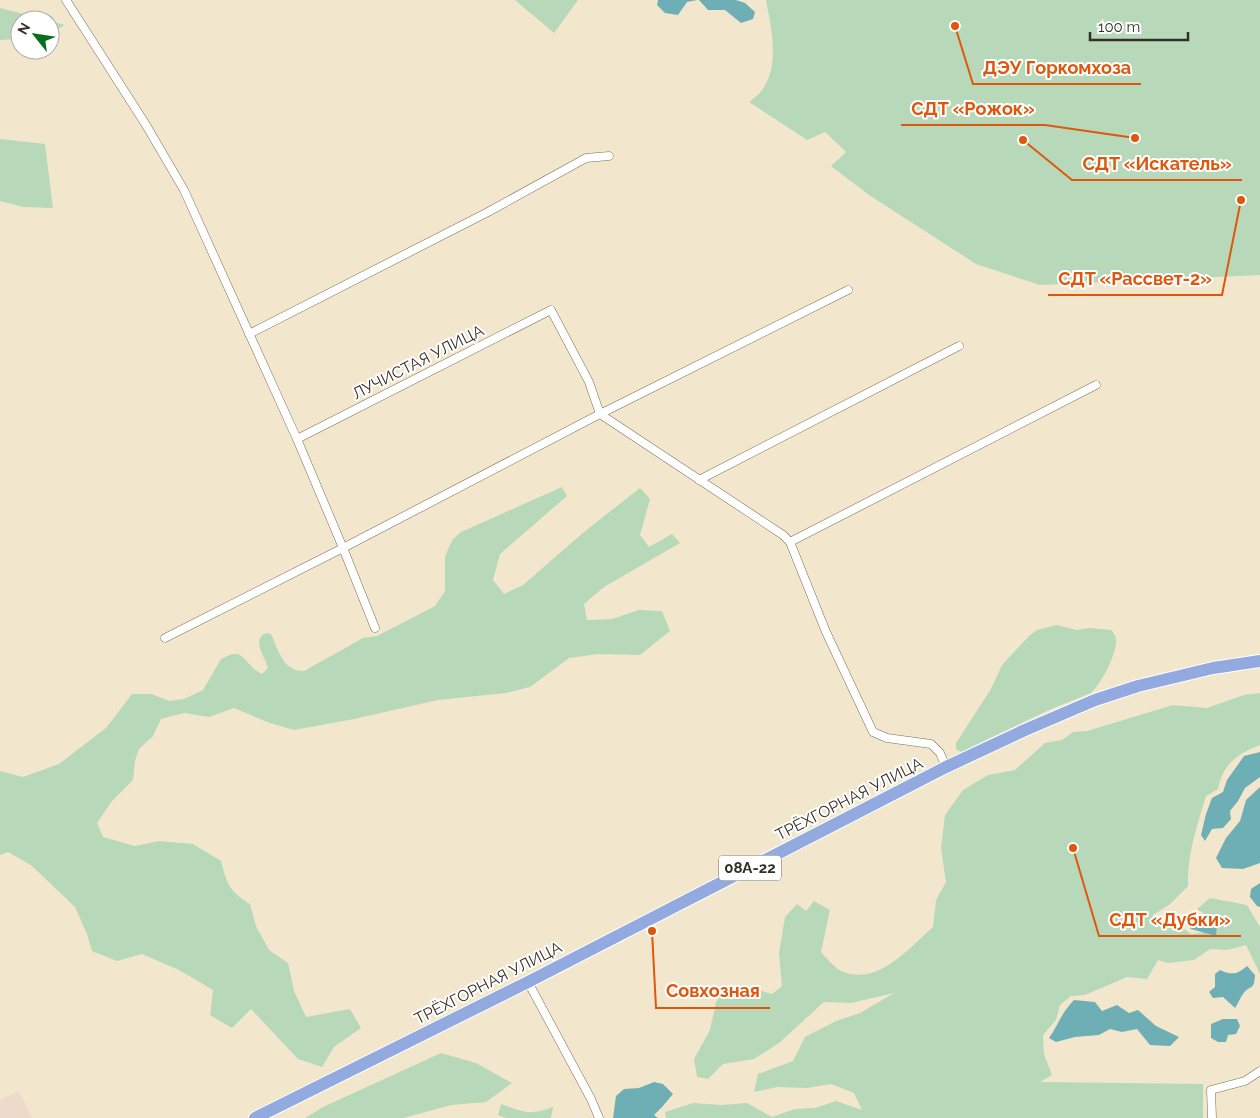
<svg xmlns="http://www.w3.org/2000/svg" width="1260" height="1118" font-family="Raleway,sans-serif">
<style>
.industrial{fill:#eddaca}
.green{fill:#b7d9ba}
.water{fill:#6eafb6}
.lines{fill:none;stroke-linecap:round;stroke-linejoin:round}
.minor-casing{stroke:#797058;stroke-width:9}
.trunk-casing{stroke:#fff;stroke-width:14}
.minor{stroke:#fff;stroke-width:8}
.trunk{stroke:#92aae0;stroke-width:12}
.labels{text-anchor:middle;dominant-baseline:central;stroke-width:4;stroke-linejoin:round;paint-order:stroke}
.shield{fill:#fff;stroke:#716e67;stroke-width:1}
.shield-label{font-size:15px;font-weight:bold;fill:#343026}
.street-label{font-size:16px;fill:#343026;stroke:#fff}
.leader{fill:none;stroke:#df570d;stroke-width:2}
.callout-dot{fill:#df570d;stroke:#fff;stroke-width:2}
.callout-label{font-size:18px;text-anchor:middle;font-weight:bold;fill:#df570d;stroke:#fff;stroke-width:4;stroke-linejoin:round;paint-order:stroke}
</style>
<rect width="100%" height="100%" fill="#f2e7cc"/>
<polygon class="industrial" points="19,1091 32,1118 0,1118 0,1100"/>
<g class="green">
<polygon points="515,0 578,0 554,33"/>
<path d="M766,0H1260V275L1040,285L976,264L869,195L831,166L846,152L825,132L807,140L749,102C754,98 760,94 763,89C780,63 771,28 766,0Z"/>
<polygon points="0,8 47,20 20,20 20,39 0,40"/>
<polygon points="50,21 65,25 50,33"/>
<polygon points="0,139 45,144 53,208 23,207 0,201"/>
<path d="M562,487L567,496L500,554L493,580L504,594L523,585L584,532L640,488L650,499L640,535L649,547L672,534L680,543L604,587L584,604L587,620L612,619L639,610L662,611L670,631L640,655L598,654L569,658L530,687L506,693L438,700L354,719L294,730L267,722L234,708L209,717L184,713L161,719L153,736L139,749L135,761L133,780L112,801L97,823L103,837L135,846L159,841L193,844L221,861C227,884 229,891 250,904L256,926L269,950L288,963L294,991L306,1017L350,1009L361,1028L334,1047L322,1067L298,1059L251,1009L232,1028L210,1015L213,990L179,970L142,954L117,961L92,951L87,934L75,907L31,865L8,852L0,855V771L23,777L59,764L106,728L132,694H151L170,701L184,699L203,690L221,659L232,654H238C247,659 252,670 262,674L268,668C265,657 251,640 266,633L271,634C278,649 283,672 304,671L363,638L377,636L435,606L445,591V557L449,547L453,539L461,532Z"/>
<path d="M1057,625L1077,630L1089,628L1111,630C1114,633 1116,636 1116,640C1117,654 1101,684 1091,693L1051,709L961,752L956,749V743L991,689L1002,665L1029,636L1037,630Z"/>
<path d="M1260,693V745C1237,754 1223,764 1218,789L1206,796C1197,826 1187,855 1188,886L1169,905L1153,915V925L1174,922L1191,934L1214,931L1219,924L1197,909L1210,898L1247,905L1260,927V974L1246,945L1227,950L1210,949L1194,960L1168,963L1158,960L1147,979L1127,977L1085,995L1071,996L1060,1005L1056,1020L1043,1035L1044,1054L1052,1075L1040,1082L1203,1084V1118H666L665,1112L693,1103L721,1105L747,1103L772,1117L795,1109L815,1108L836,1101L862,1110L854,1093L831,1084L807,1088L777,1087L754,1092L758,1074L793,1061L805,1037L836,1021L860,1013L894,993L851,1003L824,1002L779,1043L754,1059L723,1064L708,1079L697,1077L694,1059L710,1030L716,1002L728,986L751,988L772,994L782,986L779,953L785,917L797,904L806,911L814,901L830,910L821,952C826,958 834,967 841,971C877,987 908,949 933,927L936,900L946,882L941,848L945,815L963,790L988,775L1015,770L1045,743L1062,740L1073,732L1087,731L1173,705L1207,708L1244,695Z"/>
<polygon points="441,1053 476,1063 512,1083 486,1102 451,1105 404,1118 305,1118 323,1107"/>
<path d="M501,1104C524,1112 529,1116 553,1107L551,1118H506L498,1115Z"/>
</g>
<g class="water">
<polygon points="658,0 697,0 687,2 678,15 665,13 657,5"/>
<polygon points="699,0 736,0 745,3 755,12 753,19 741,23 725,10 708,10"/>
<polygon points="1260,752 1260,777 1245,788 1238,801 1230,811 1231,819 1223,828 1212,829 1205,841 1201,835 1206,814 1212,798 1223,792 1227,780 1244,756"/>
<polygon points="1260,787 1260,863 1243,869 1222,868 1216,858 1226,838 1240,821 1246,800"/>
<polygon points="1260,883 1260,907 1257,906 1250,897 1251,889"/>
<polygon points="1185,920 1213,928 1217,924 1216,936 1191,929"/>
<path d="M1247,966L1255,975C1254,992 1250,984 1243,994C1240,998 1238,1004 1235,1008L1223,997L1213,998L1209,992L1215,987V974L1220,970C1231,975 1237,975 1247,966Z"/>
<path d="M1074,1000L1095,1002L1102,1011L1117,1005L1129,1013L1138,1010L1156,1026L1179,1037L1170,1046L1150,1045L1137,1029L1122,1032L1110,1029L1099,1035L1075,1037L1056,1042L1049,1038C1059,1024 1061,1013 1074,1000Z"/>
<polygon points="1223,1019 1237,1019 1240,1026 1236,1034 1228,1035 1226,1042 1218,1042 1211,1038 1211,1024"/>
<polygon points="654,1082 663,1084 673,1094 662,1107 654,1115 658,1118 613,1118 616,1096 624,1089 639,1088"/>
</g>
<g class="lines">
<g class="minor-casing">
<g id="minor">
<polyline points="66,0 146,125 184,190 297,439 343,548 600,414 848,290"/>
<polyline points="249,334 488,212 586,158 609,156"/>
<polyline points="297,439 551,310 589,382 600,414 783,535 790,542 826,632 873,732 887,738 931,744 940,753 946,767"/>
<polyline points="699,480 959,346"/>
<polyline points="790,542 1096,385"/>
<polyline points="165,638 343,548 375,628"/>
<polyline points="528,982 591,1099 599,1118"/>
<polyline points="1212,1118 1211,1090 1245,1081 1260,1071"/>
</g>
</g>
<g class="trunk-casing">
<polyline id="trunk" points="255,1118 528,982 946,767 1025,730 1095,700 1138,686 1213,668 1260,661"/>
</g>
<use href="#minor" class="minor"/>
<use href="#trunk" class="trunk"/>
</g>
<g class="labels">
<rect class="shield" x="719" y="855.5" width="62" height="25" rx="4"/>
<g class="shield-label">
<text x="750" y="868">08А-22</text>
</g>
<g class="street-label">
<text transform="translate(418 362) rotate(-27)">ЛУЧИСТАЯ УЛИЦА</text>
<text transform="translate(849 799) rotate(-27)">ТРЁХГОРНАЯ УЛИЦА</text>
<text transform="translate(488 983) rotate(-27)">ТРЁХГОРНАЯ УЛИЦА</text>
</g>
</g>
<path class="leader" d="M955 26L973 84H1141M1135 138L1045 125H901M1023 140L1072 180H1242M1241 200L1222 295H1048M1073 848L1099 936H1241M652 931L656 1008H770"/>
<g class="callout-dot">
<circle cx="955" cy="26" r="5"/>
<circle cx="1135" cy="138" r="5"/>
<circle cx="1023" cy="140" r="5"/>
<circle cx="1241" cy="200" r="5"/>
<circle cx="1073" cy="848" r="5"/>
<circle cx="652" cy="931" r="5"/>
</g>
<g class="callout-label">
<text x="1057" y="74">ДЭУ Горкомхоза</text>
<text x="973" y="115">СДТ «Рожок»</text>
<text x="1157" y="170">СДТ «Искатель»</text>
<text x="1135" y="285">СДТ «Рассвет-2»</text>
<text x="1170" y="926">СДТ «Дубки»</text>
<text x="713" y="997">Совхозная</text>
</g>
<g transform="translate(35 35) rotate(300)"><circle r="24" fill="#ffffff" stroke="#aeaca8"/>
<path d="M0-4L9 19L0 12L-9 19Z" fill="#056f1f"/>
<text y="-8" font-size="14" font-weight="bold" text-anchor="middle" fill="#343026">N</text>
</g>
<path d="M1090 32v8h98v-8" fill="none" stroke="#343026" stroke-width="2.5"/>
<text x="1098" y="32" font-size="15" fill="#343026" stroke="#ffffff" stroke-width="4" paint-order="stroke">100 m</text>
</svg>
